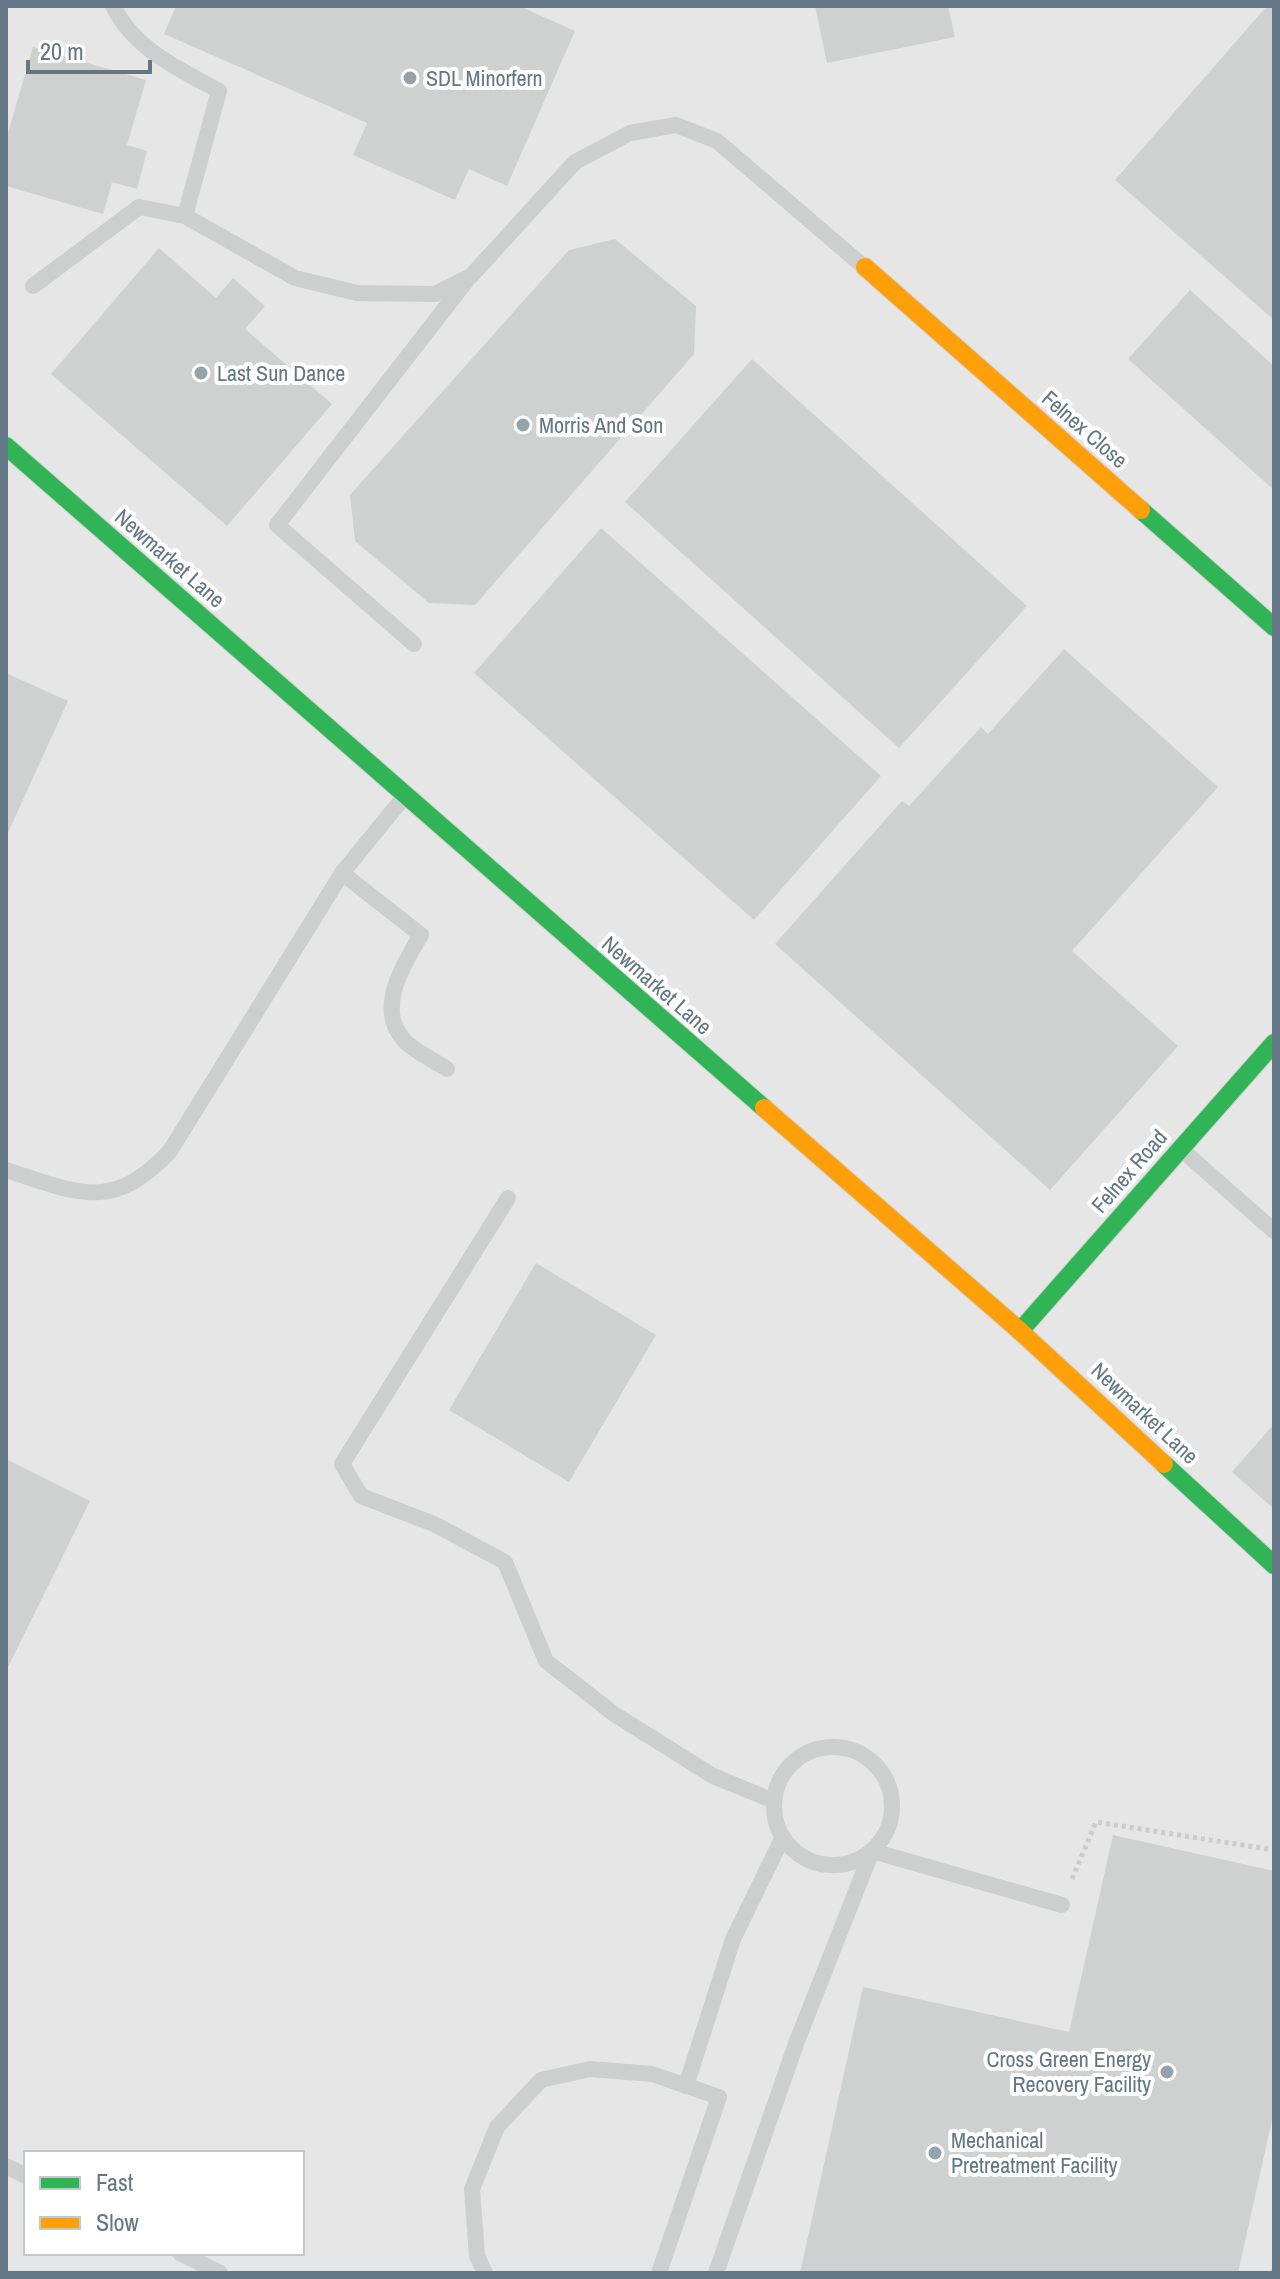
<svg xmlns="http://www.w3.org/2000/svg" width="1280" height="2279" font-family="'Archivo Narrow',sans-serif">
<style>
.built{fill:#e5e6e5;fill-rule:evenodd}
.building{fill:#cfd1d0}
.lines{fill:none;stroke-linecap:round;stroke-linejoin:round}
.fast-casing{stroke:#d1d2d2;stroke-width:20}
.slow-casing{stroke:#d1d2d2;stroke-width:20}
.path{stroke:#cbcccc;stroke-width:5;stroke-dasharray:4 4;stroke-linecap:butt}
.lane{stroke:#cdcfcf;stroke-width:16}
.fast{stroke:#30b455;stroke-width:18}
.slow{stroke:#ff9f0a;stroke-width:18}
.poi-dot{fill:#95a2ab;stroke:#fff;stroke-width:3}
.labels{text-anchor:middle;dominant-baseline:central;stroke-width:8;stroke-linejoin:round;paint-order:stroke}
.poi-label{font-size:22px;fill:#627685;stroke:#fff;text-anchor:start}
.street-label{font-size:22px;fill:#627685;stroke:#fff}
</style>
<rect width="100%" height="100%" fill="#f5f5f2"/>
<path class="built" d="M6,6H1274V2273H6ZM26,2153H302V2253H26Z"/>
<g class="building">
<polygon points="176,6 519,6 575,31 507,186 469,169 455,200 353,155 367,123 164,34"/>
<polygon points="815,6 948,6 955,37 827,63"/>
<polygon points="1267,6 1274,6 1274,320 1115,180"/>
<polygon points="33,47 146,80 127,145 147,151 137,189 112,182 103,214 6,186 6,140"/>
<polygon points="615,239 696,306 694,354 475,605 429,603 355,541 350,495 569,250"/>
<polygon points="159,248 216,298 233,278 265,306 245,329 332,404 227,526 51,374"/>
<polygon points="1190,290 1274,366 1274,490 1128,359"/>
<polygon points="752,359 1027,606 899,748 625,502"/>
<polygon points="601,528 881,776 754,920 474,673"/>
<polygon points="1064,649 1218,787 1072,951 1178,1046 1050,1190 775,944 902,801 909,806 981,727 988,734"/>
<polygon points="6,673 68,701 6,837"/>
<polygon points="536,1263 656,1335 569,1482 449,1410"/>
<polygon points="1274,1424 1274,1509 1232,1472"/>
<polygon points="6,1459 90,1501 6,1671"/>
<polygon points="1113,1835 1274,1871 1274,2111 1238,2273 800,2273 863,1987 1069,2032"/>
</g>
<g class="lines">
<g class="fast-casing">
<g id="fast">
<polyline points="6,446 764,1108"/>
<polyline points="1141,510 1274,627"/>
<polyline points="1020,1331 1274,1043"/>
<polyline points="1164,1464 1274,1565"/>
</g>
</g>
<g class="slow-casing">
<g id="slow">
<polyline points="865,267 1141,510"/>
<polyline points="764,1108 1020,1331 1164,1464"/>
</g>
</g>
<g class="path">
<polyline points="1072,1879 1096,1822 1274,1850"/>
<polyline points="1273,2273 1274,2270"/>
</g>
<g class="lane">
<path d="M113,6C135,50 178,68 219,91L185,216"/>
<polyline points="33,286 139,207 185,216 295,278 357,293 435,294 471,276 575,162 630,133 676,125 717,141 863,266"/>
<polyline points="414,644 277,525 467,280"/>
<path d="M342,873L421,935C404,963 375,1009 404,1040C415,1052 434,1060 447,1069"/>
<polyline points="1182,1150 1274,1231"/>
<path d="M6,1170C77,1193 112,1213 170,1151L342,873L404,797"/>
<polyline points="508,1198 342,1464 361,1496 434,1524 505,1562 546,1661 614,1714 713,1776 774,1801"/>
<circle cx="833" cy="1806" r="59"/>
<polyline points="686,2086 733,1939 783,1837"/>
<polyline points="6,2166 26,2176"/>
<polyline points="180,2253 220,2273"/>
<polyline points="485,2273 477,2256 472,2189 497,2127 541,2080 590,2069 652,2074 719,2097 659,2273"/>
<polyline points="716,2273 797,2041 872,1851 1062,1905"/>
</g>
<use href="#fast" class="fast"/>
<use href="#slow" class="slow"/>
</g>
<g class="poi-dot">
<circle cx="410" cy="78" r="8"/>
<circle cx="201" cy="373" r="8"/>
<circle cx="523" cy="425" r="8"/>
<circle cx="1167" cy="2072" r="8"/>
<circle cx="935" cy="2153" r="8"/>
</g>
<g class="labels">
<g class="poi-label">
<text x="426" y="78">SDL Minorfern</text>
<text x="217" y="373">Last Sun Dance</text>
<text x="539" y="425">Morris And Son</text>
<text x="1151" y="2059" text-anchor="end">Cross Green Energy<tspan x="1151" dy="25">Recovery Facility</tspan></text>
<text x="951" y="2140">Mechanical<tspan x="951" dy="25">Pretreatment Facility</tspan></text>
</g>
<g class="street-label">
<text transform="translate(1085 429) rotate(41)">Felnex Close</text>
<text transform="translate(170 558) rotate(41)">Newmarket Lane</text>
<text transform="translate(657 985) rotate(41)">Newmarket Lane</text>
<text transform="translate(1129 1171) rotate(-49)">Felnex Road</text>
<text transform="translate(1145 1413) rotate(43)">Newmarket Lane</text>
</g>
</g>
<rect width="1280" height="2279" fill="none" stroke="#627685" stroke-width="16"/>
<rect x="24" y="2151" width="280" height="104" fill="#ffffff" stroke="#c0c8ce" stroke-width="2"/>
<rect x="40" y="2177" width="40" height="12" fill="#30b455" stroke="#c0c8ce" stroke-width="2"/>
<text x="96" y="2191" font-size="24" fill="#627685">Fast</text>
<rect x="40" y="2217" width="40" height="12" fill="#ff9f0a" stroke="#c0c8ce" stroke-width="2"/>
<text x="96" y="2231" font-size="24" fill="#627685">Slow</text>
<path d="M28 60v12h122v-12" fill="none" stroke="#627685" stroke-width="4"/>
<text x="40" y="60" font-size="24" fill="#627685" stroke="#ffffff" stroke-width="6" paint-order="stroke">20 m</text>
</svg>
